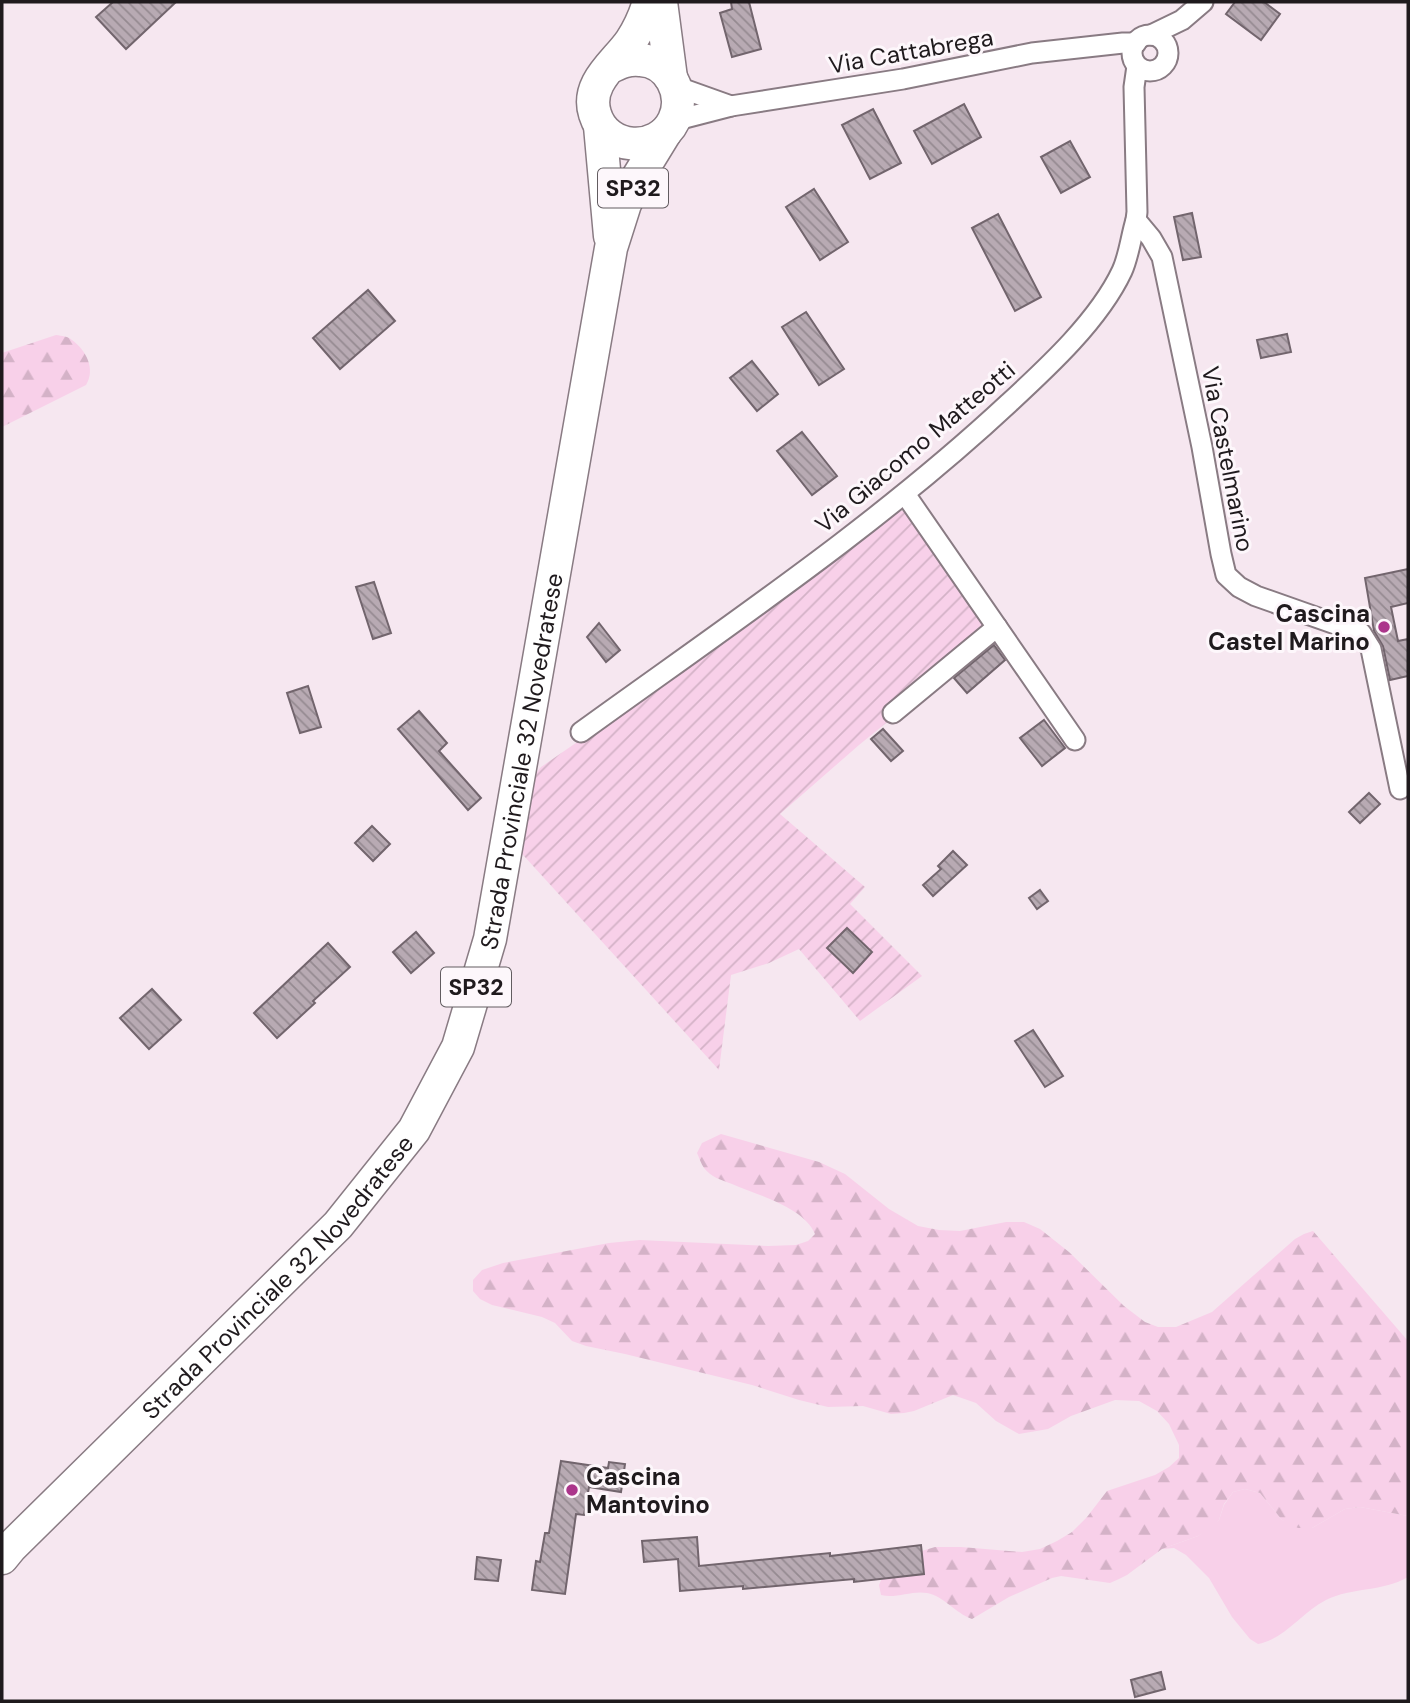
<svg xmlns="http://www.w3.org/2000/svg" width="1410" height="1703" font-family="'DM Sans',sans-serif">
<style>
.grass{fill:#f8d0e9}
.forest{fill:url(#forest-firs)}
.garden{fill:url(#garden-furrows)}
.building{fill:url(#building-back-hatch);stroke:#72656d;stroke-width:2}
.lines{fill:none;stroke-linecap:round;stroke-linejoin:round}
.minor-casing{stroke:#897b83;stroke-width:23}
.primary-casing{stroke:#897b83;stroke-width:35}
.minor{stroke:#fff;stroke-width:19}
.primary{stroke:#fff;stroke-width:32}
.poi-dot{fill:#ab358b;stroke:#fdf7fb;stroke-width:2.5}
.labels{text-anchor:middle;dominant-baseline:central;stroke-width:6;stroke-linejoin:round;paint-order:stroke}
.shield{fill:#fdf7fb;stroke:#625c60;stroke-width:2}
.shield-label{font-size:23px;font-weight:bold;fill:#1f1a1d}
.street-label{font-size:24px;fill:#1f1a1d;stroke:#fdf7fb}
.poi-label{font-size:24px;font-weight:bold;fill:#1f1a1d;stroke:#fdf7fb;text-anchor:end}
</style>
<defs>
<pattern id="forest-firs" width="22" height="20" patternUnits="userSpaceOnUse" patternTransform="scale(1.75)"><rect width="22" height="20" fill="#f8d0e9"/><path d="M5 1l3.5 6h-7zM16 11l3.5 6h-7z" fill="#d4b2c7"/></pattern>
<pattern id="garden-furrows" width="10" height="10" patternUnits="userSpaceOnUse" patternTransform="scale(1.75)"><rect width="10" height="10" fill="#f8d0e9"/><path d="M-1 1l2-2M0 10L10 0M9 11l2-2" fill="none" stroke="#d4b2c7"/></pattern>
<pattern id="building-back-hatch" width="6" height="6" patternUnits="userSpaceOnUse" patternTransform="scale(1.75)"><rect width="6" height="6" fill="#b8aab3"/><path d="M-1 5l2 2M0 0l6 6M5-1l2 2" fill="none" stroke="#958a91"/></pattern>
</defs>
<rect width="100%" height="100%" fill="#f6e7f0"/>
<path class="grass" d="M1245,1489L1260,1493L1282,1520L1312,1528L1345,1509L1360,1507L1408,1516V1577C1383,1592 1352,1587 1326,1600C1302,1612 1285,1639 1258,1644L1250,1639L1232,1617L1209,1578L1186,1555L1174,1548L1162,1549L1198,1536L1219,1520L1224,1505L1233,1492Z"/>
<g class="forest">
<path d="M56,335C62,336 68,336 72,340C86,350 96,369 86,385L2,427V353Z"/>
<path d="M721,1134L819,1162L845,1174L889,1209L918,1226L939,1230L960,1231L1006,1222H1024L1040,1229L1069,1252L1124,1306L1145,1322L1158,1327H1176L1212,1312L1295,1239L1304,1234L1313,1231L1408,1341V1516L1360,1507L1345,1509L1312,1528H1298L1282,1520L1260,1493L1245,1489L1233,1492L1224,1504L1219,1520L1211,1528L1198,1536L1162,1549L1127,1575L1119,1579L1110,1583L1061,1576L1052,1578L1009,1597L972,1619C955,1613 944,1596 927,1593C912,1590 896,1599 881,1595L879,1585L882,1578L915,1553L935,1547H961L1022,1552L1040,1549L1057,1541L1072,1532L1087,1517L1107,1491L1155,1475L1169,1467L1179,1458V1445L1169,1424L1157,1411L1139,1401L1115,1400L1071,1416L1048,1429L1019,1434L996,1421L976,1403L953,1395L914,1411L904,1413L891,1414L863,1406L828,1407L799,1400L752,1385L625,1354L586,1346L572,1341L555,1323L542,1317L492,1305L480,1299L473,1291V1280L482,1270L503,1263L609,1243L640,1240L768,1246L796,1245L808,1241L815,1234C804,1207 757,1195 732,1184C721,1180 711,1177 704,1168C701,1164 699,1157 697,1153L702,1143Z"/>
</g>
<polygon class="garden" points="903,511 910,516 994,635 859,745 780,814 865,887 850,904 922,976 860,1021 799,949 769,963 731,975 719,1070 514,845 529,782 541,767 557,756 689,665 894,512"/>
<g class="building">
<polygon points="113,2 176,2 126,49 96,17"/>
<polygon points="731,2 749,2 761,49 732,57 720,13 732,9"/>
<polygon points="1235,2 1264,2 1280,14 1261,40 1226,14"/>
<polygon points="964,104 981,137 932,164 914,131"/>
<polygon points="873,109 901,163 870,179 842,125"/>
<polygon points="1070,141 1090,177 1061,193 1041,157"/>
<polygon points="814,189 848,242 820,260 786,207"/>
<polygon points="1192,213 1201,257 1183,260 1174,217"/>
<polygon points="998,214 1041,297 1015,311 972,228"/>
<polygon points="368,290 395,321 340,369 313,338"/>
<polygon points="806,312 844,369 819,385 782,327"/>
<polygon points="1287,334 1291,352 1261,358 1257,340"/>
<polygon points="752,361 778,394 757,411 730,378"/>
<polygon points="802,432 837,476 812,495 777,451"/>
<polygon points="1408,569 1408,603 1391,607 1398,641 1408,639 1408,676 1390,680 1383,646 1374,631 1365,578"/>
<polygon points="374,582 391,633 373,639 356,587"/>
<polygon points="599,623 620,650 606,662 587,637"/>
<polygon points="994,645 1005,660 967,693 954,678"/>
<polygon points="308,686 321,727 300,733 287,693"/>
<polygon points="419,711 447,743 439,751 481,798 468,810 398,729"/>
<polygon points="1044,720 1065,748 1042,766 1020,738"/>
<polygon points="883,729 903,751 891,761 871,739"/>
<polygon points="1369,793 1380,804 1360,823 1349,812"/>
<polygon points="372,826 390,844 373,861 355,843"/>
<polygon points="953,851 967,865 933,896 923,885 941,869 938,866"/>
<polygon points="1040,890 1048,901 1037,909 1029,898"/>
<polygon points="847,928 872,952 853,973 827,948"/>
<polygon points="416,932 434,953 411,973 393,952"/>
<polygon points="328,943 350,967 313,1001 315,1003 277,1038 254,1013"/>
<polygon points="152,989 181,1020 149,1049 120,1018"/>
<polygon points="1033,1030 1063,1076 1045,1087 1015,1041"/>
<polygon points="561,1461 608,1468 609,1462 625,1464 621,1492 589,1487 584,1515 576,1514 565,1594 532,1590 536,1561 540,1562 545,1533 549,1533"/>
<polygon points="697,1537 699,1566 830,1553 830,1556 921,1545 924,1574 854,1582 854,1579 743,1589 743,1586 680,1591 678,1559 644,1562 642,1541"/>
<polygon points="477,1557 501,1560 498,1581 475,1579"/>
<polygon points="1161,1672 1165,1689 1135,1697 1131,1680"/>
</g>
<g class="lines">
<g class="minor-casing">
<g id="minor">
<circle cx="1150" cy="53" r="18"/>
<polyline points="1151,35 1182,20 1203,2"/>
<polyline points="675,86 731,106"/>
<polyline points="673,121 731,106 903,79 1032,53 1123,43 1136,43"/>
<polyline points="1136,220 1151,238 1162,257 1202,447 1221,554 1226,575 1239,587 1256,596 1361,633 1371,649 1400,789"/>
<polyline points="905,494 1075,740"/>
<polyline points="893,713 997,627"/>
<path d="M581,732C726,627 877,526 1009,403C1048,367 1099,320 1122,271C1129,256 1131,236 1136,220L1137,212L1134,87L1137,66"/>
</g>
</g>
<g class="primary-casing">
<g id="primary">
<polyline points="661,2 671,78"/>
<path d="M609,68C620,62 628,59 640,60C669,61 686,94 674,120C658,154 606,151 595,114C585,83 616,63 631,41C639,29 645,15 649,2"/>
<polyline points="600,126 610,236"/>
<path id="s1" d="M2,1558L11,1547L338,1225L414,1130L458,1047L490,939L611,248L625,204L638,177L665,133"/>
</g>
</g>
<use href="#minor" class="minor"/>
<use href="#primary" class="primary"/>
</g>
<g class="poi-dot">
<circle cx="1384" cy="627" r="7"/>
<circle cx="572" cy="1490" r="7"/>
</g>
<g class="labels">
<g class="shield">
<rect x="598" y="168.5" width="70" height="39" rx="5"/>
<rect x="441" y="967.5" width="70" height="39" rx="5"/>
</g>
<g class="shield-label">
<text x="633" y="188">SP32</text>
<text x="476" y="987">SP32</text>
</g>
<g class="street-label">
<text transform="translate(911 51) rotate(-10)">Via Cattabrega</text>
<text transform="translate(915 447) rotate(-40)">Via Giacomo Matteotti</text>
<text transform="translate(1228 459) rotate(79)">Via Castelmarino</text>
<text stroke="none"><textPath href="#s1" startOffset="982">Strada Provinciale 32 Novedratese</textPath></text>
<text stroke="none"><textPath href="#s1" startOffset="394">Strada Provinciale 32 Novedratese</textPath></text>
</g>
<g class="poi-label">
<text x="1370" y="613">Cascina<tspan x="1370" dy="28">Castel Marino</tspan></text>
<text x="586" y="1476" text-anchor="start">Cascina<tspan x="586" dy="28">Mantovino</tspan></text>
</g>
</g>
<rect width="1410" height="1703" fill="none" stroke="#1f1a1d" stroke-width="7"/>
</svg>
